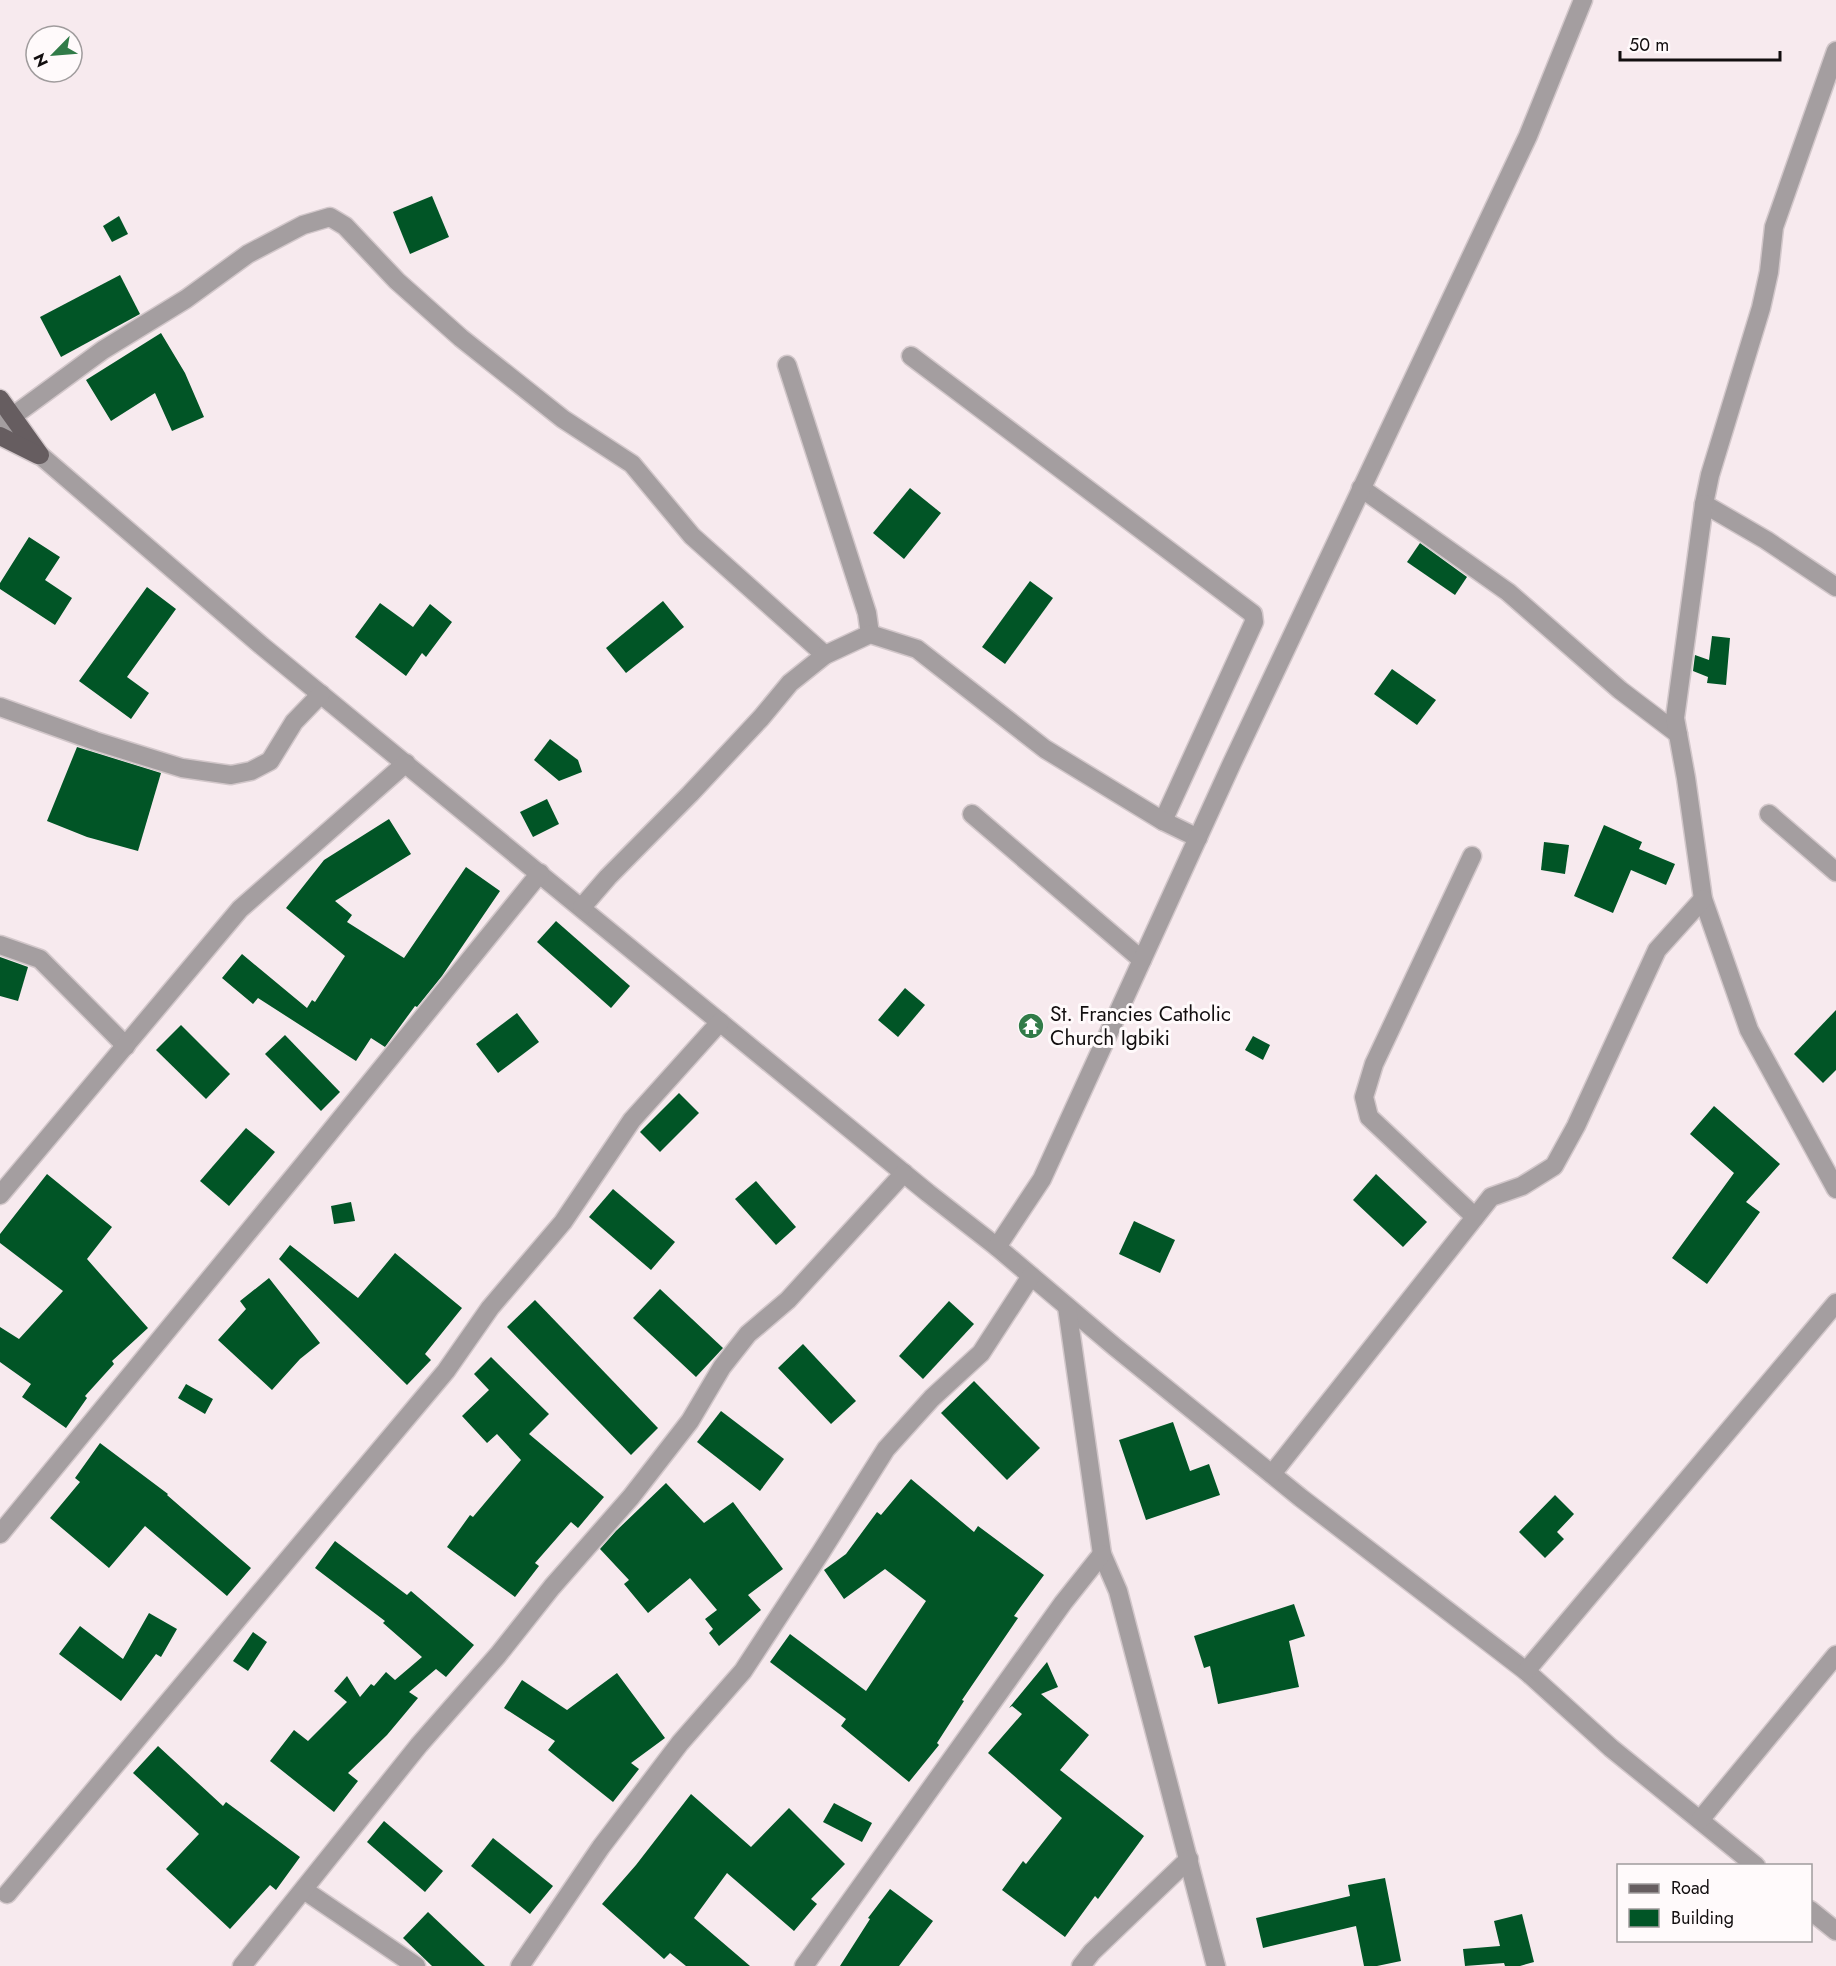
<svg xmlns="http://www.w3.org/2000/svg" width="1836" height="1966" font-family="Jost,sans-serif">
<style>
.building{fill:#015526}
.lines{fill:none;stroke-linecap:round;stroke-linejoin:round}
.minor-casing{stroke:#d2c7ca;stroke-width:21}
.major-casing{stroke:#d2c7ca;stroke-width:21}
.minor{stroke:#a49ea0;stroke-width:18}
.major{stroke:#665d60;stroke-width:18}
.labels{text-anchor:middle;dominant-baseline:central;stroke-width:6;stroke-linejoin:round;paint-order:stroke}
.poi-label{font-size:21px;fill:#120e0f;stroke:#fffafb;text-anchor:start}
</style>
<rect width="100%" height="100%" fill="#f7eaee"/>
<g class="building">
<polygon points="432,196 449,237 410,254 393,212"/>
<polygon points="119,216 128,234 112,242 103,226"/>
<polygon points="120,275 140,314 61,357 40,317"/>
<polygon points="161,333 185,373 204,417 172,431 155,393 111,421 86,380"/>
<polygon points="910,488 941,513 904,559 873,533"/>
<polygon points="29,537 60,557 45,580 72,598 55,625 0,589 0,583"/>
<polygon points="1420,543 1467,577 1455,595 1407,562"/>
<polygon points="1030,581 1053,598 1005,664 982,647"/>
<polygon points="147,587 176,609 127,677 149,693 131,719 79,681"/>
<polygon points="663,601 684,627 626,673 606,648"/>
<polygon points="380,603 413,627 430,604 452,622 426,657 422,653 406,676 355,637"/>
<polygon points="1712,636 1730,638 1726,685 1707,683 1708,677 1693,671 1695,655 1709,660"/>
<polygon points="1392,669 1436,700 1417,725 1374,694"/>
<polygon points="550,739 578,760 582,772 559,781 534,760"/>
<polygon points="77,747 161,773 138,851 87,837 47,821"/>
<polygon points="547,799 559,824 533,837 520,812"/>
<polygon points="389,819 411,854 335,901 352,915 347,922 404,958 466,867 500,891 442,976 417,1007 415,1006 385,1047 371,1038 356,1061 258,998 253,1004 222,978 242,954 307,1008 312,1000 315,1002 345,956 286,908 324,860"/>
<polygon points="1604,825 1642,842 1639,849 1675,864 1666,885 1631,870 1613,913 1574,896"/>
<polygon points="1544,842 1569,845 1565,874 1541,870"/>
<polygon points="556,921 630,986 611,1008 537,942"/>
<polygon points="0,957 28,967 18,1001 0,996"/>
<polygon points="905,988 925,1005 898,1037 878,1020"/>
<polygon points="1836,1010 1836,1070 1823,1083 1794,1054"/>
<polygon points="517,1013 539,1042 498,1073 476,1044"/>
<polygon points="181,1025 230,1074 206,1099 156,1050"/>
<polygon points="285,1035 340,1092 321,1111 265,1054"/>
<polygon points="1253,1036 1270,1045 1263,1060 1245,1050"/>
<polygon points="679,1093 699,1113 660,1152 640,1132"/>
<polygon points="1714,1106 1780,1164 1746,1202 1760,1212 1707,1284 1672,1258 1734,1173 1690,1134"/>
<polygon points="246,1128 275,1152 229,1206 200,1181"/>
<polygon points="47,1174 112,1227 87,1259 148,1328 112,1361 114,1364 85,1396 87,1398 66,1428 22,1397 31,1384 0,1362 0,1327 19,1339 63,1291 0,1243 0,1234"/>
<polygon points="1376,1174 1427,1222 1403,1247 1353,1200"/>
<polygon points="756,1181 796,1227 776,1245 735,1199"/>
<polygon points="613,1189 675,1242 651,1270 589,1217"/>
<polygon points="351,1202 355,1221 334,1224 331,1206"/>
<polygon points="1134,1221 1175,1240 1160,1273 1119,1254"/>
<polygon points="290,1245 358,1298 395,1253 462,1308 425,1354 431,1360 407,1385 279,1259"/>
<polygon points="269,1278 320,1343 300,1359 272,1390 218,1340 246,1309 240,1301"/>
<polygon points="660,1289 723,1348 696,1377 633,1318"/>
<polygon points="535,1300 658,1428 631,1455 507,1327"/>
<polygon points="949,1301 974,1324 923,1379 899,1356"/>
<polygon points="803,1344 856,1401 831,1424 778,1368"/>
<polygon points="491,1357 549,1414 529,1434 604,1497 578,1528 571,1522 535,1563 539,1566 515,1597 447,1547 470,1515 473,1517 521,1460 497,1434 487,1443 462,1416 489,1390 474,1374"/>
<polygon points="974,1381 1040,1448 1007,1480 941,1413"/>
<polygon points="186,1384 213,1399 205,1414 178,1398"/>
<polygon points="721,1411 784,1459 760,1491 697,1442"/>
<polygon points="1173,1422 1190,1471 1209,1464 1220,1495 1146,1520 1119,1440"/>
<polygon points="100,1443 168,1494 167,1495 251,1568 227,1596 145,1526 109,1568 50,1518 80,1482 75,1478"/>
<polygon points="911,1479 974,1532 978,1526 1044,1575 1014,1616 1018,1618 962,1700 964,1701 937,1743 939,1745 909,1782 841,1726 846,1719 770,1662 790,1634 866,1691 926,1601 885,1569 844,1599 824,1570 846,1554 877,1512 881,1515"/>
<polygon points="666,1483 704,1523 733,1502 783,1569 748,1595 761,1610 719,1646 709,1633 713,1629 705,1619 717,1610 690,1578 648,1613 624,1584 629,1580 600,1549 616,1531"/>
<polygon points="1555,1495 1574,1514 1557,1532 1564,1539 1545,1558 1519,1532"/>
<polygon points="335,1541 407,1595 411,1591 474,1645 446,1677 436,1669 409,1692 418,1698 387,1735 348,1773 358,1781 334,1812 270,1761 294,1730 308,1741 347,1702 334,1691 347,1676 360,1697 371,1684 374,1686 386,1672 395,1680 422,1657 383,1623 385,1621 315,1568"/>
<polygon points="1294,1604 1305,1636 1289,1641 1299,1687 1218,1704 1210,1666 1204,1668 1194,1636"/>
<polygon points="149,1613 177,1629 161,1657 156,1654 121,1701 59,1654 80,1626 123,1659"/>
<polygon points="253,1632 267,1642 248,1671 233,1661"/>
<polygon points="1047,1662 1058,1687 1041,1694 1089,1735 1060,1770 1144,1836 1098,1899 1095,1896 1065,1937 1002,1890 1023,1861 1026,1864 1062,1818 988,1753 1022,1714 1012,1706 1009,1708"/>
<polygon points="617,1673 665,1738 631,1763 639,1769 613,1802 548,1750 555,1741 504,1708 522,1680 567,1710"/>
<polygon points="158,1746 223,1806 226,1802 300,1857 276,1890 270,1885 230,1929 166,1869 199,1834 133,1773"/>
<polygon points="691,1794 751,1847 789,1808 845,1864 811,1899 817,1904 794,1931 727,1873 694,1918 750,1966 686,1966 670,1953 664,1959 602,1904 636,1865"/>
<polygon points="834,1803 872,1823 862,1842 823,1822"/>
<polygon points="384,1821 443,1871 425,1892 367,1842"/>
<polygon points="493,1838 553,1886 530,1914 471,1866"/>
<polygon points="1385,1878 1401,1961 1377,1966 1364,1966 1356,1926 1263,1948 1256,1918 1350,1896 1348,1885"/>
<polygon points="890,1889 933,1921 899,1966 840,1966 870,1919 868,1918"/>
<polygon points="428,1912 485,1966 432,1966 403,1938"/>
<polygon points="1522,1914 1534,1962 1520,1966 1505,1966 1504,1963 1465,1966 1463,1949 1500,1946 1494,1921"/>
</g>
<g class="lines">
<g class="minor-casing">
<g id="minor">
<polyline points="1836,51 1774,227 1769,272 1761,308 1710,475 1704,504 1766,540 1836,587"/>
<polyline points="911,356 1253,614 1254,622 1163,821"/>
<polyline points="787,365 867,613 870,634"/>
<polyline points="13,416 103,350 186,299 248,254 303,225 330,217 345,226 397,281 461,338 563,419 632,464 692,536 825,655"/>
<polyline points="0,424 40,455 262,646 928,1193 997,1247 1115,1347 1301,1498 1526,1671 1611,1748 1756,1866"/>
<polyline points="1361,488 1508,592 1620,690 1678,734"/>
<polyline points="1704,504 1675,718 1686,778 1703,899 1749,1030 1836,1189"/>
<polyline points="0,707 95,741 182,768 231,775 251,771 270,761 294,722 321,694"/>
<polyline points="972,814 1142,960"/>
<polyline points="1769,814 1836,872"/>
<polyline points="1472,856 1374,1064 1364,1097 1369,1117 1475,1217"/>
<polyline points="582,907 608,877 690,794 761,718 790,683 825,655 870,634 917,649 1045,749 1163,821 1198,838"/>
<polyline points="0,945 40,959 126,1046"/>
<polyline points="0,1195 240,909 406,763"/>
<polyline points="997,1247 1042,1179 1232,763 1528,136 1583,0"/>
<polyline points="1067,1307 1102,1554 1118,1591 1216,1966"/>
<polyline points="1272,1474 1491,1197 1522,1186 1554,1166 1576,1126 1657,950 1703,899"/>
<polyline points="0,1534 304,1164 540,873"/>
<polyline points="1526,1671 1836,1303"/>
<polyline points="1700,1820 1836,1655"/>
<polyline points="304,1890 416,1966"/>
<polyline points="7,1894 446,1371 490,1308 563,1222 632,1120 720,1022"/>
<polyline points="1810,1910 1836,1931"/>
<polyline points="242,1966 419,1745 498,1655 552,1587 631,1497 690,1421 722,1367 748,1334 788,1300 904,1173"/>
<polyline points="520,1966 601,1847 680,1743 743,1671 821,1552 886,1449 932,1398 981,1353 1031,1276"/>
<polyline points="804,1966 1063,1603 1102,1554"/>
<polyline points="1081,1966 1092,1952 1189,1859"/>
</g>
</g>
<g class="major-casing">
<g id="major">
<polyline points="0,399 40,455"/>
<polyline points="0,436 38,455"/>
</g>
</g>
<use href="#minor" class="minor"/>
<use href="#major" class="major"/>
</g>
<defs>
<g id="temple-disc" transform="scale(1.35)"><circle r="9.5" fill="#317b48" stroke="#fffafb"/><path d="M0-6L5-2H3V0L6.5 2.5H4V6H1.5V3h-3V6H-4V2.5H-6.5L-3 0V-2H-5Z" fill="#fff"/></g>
</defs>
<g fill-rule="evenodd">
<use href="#temple-disc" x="1031" y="1026"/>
</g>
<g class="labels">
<g class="poi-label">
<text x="1050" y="1014">St. Francies Catholic<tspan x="1050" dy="24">Church Igbiki</tspan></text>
</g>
</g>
<rect x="1617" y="1864" width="195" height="78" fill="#fffafb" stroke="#a09c9d" stroke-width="1.5"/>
<rect x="1629" y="1884" width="30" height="9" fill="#665d60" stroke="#a09c9d" stroke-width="1.5"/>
<text x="1671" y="1894" font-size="18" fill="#120e0f">Road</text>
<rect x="1629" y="1909" width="30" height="18" fill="#015526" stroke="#a09c9d" stroke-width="1.5"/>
<text x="1671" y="1924" font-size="18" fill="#120e0f">Building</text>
<g transform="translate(54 54) rotate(245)"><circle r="28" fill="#fffafb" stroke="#a09c9d" stroke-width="1.5"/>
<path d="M0-4.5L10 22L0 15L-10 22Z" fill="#317b48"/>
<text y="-9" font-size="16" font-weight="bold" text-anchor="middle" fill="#120e0f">N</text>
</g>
<path d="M1620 51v9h160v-9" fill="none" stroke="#120e0f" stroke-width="3"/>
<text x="1629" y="51" font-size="18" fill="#120e0f" stroke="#fffafb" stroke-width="4.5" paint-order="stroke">50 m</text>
</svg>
